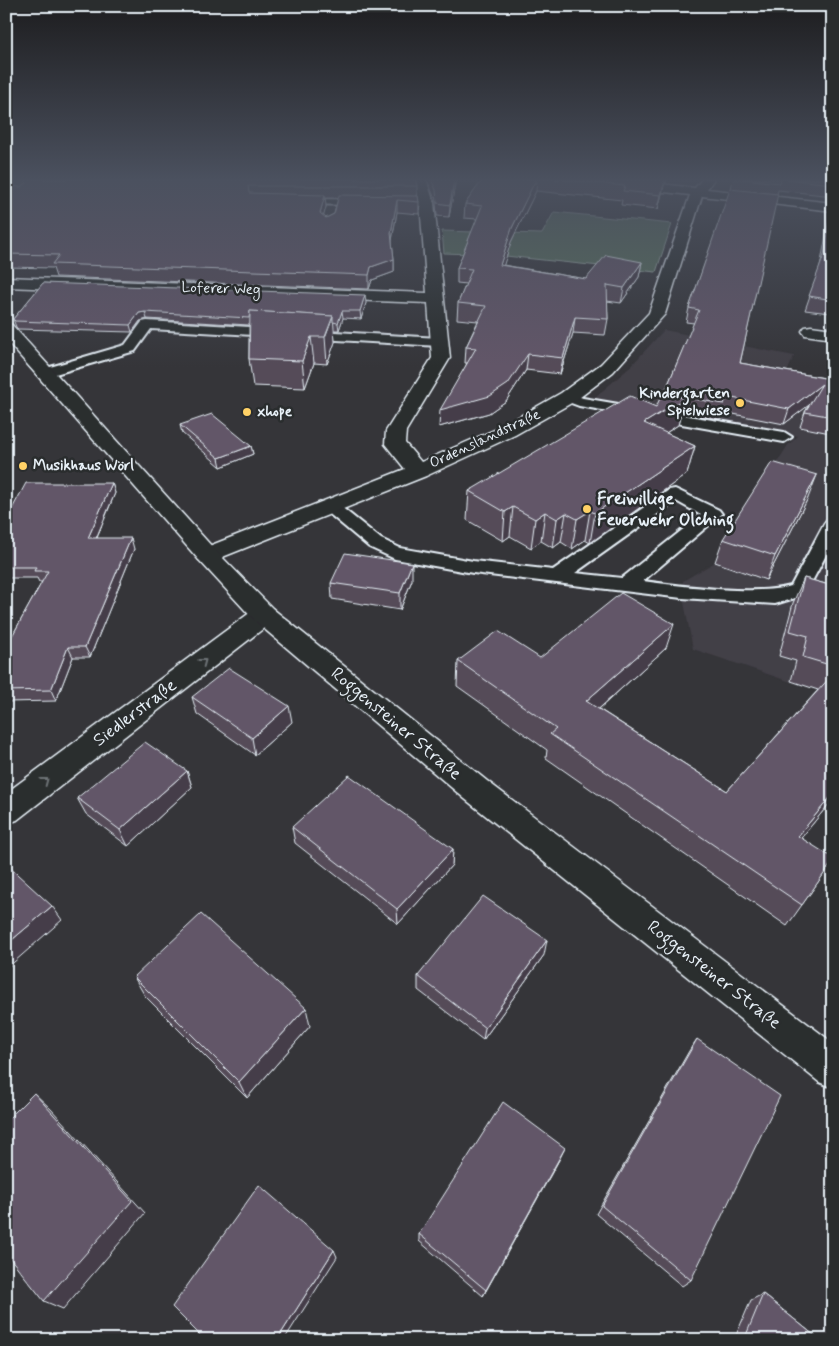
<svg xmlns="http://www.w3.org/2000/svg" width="839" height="1346" font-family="Mynerve,sans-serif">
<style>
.built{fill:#423f47}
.green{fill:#58705c;stroke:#a0b0aa}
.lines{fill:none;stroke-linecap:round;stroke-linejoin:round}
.service-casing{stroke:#e8f1f8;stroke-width:4}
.minor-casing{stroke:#e8f1f8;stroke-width:3}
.secondary-casing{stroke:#e8f1f8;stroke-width:3}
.service{fill:#2a2d2e;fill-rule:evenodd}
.minor{fill:#2a2d2e;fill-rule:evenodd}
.secondary{fill:#2a2d2e;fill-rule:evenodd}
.wall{fill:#544b59;stroke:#e8f1f8;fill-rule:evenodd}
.shaded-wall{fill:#453d48;stroke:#e8f1f8}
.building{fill:#625767;stroke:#e8f1f8}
.oneway{stroke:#6c7275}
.poi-dot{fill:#ffd166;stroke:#2a2d2e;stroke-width:2}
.labels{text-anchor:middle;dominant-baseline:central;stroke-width:5;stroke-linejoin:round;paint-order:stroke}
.far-street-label{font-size:15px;fill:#e8f1f8;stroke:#2a2d2e}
.far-poi-label{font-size:15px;font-weight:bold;fill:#e8f1f8;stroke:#2a2d2e;text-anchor:start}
.poi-label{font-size:18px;font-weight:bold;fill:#e8f1f8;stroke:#2a2d2e;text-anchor:start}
.street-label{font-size:18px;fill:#e8f1f8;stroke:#2a2d2e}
</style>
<rect width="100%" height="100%" fill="#353539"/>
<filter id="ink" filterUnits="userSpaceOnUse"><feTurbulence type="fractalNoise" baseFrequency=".02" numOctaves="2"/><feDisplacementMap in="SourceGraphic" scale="10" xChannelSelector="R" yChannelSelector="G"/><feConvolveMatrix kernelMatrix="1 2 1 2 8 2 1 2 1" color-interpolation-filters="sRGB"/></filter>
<g filter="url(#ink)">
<polygon class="built" points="664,330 794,356 782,384 833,392 833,696 693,649 682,592 683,581 715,562 788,445 798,436 594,398 629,368"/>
<polygon class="green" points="554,212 672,224 656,272 496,255 444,253 442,231 542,234"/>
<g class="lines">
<g class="service-casing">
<g id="service">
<polygon points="298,199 427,200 432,203 427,206 294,204 293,202"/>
<polygon points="147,321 439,338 446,342 439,346 151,329 135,351 45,377 38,373 40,370 125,345 142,322"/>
<polygon points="568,393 583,398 784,432 792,437 784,442 579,406 563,400 561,397"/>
<path d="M675,489L719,510L722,514L643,581C682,586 755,596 791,586L824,524L827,520L833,519V542L809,587L833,593V606L798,597L775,604L682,598L473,573L395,559L369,547L320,506L323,502H335L381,539L400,548L473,561L553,570L669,490ZM676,501L701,515L622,578L575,573Z"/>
</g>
</g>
<g class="minor-casing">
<g id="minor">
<polygon points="414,179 426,179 434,203 450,358 406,431 405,443 421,462 501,427 561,393 601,364 649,313 690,195 586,183 580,179 619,179 695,188 702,179 714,179 707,189 833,203 833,211 702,196 665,314 613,372 575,401 515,435 426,476 215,560 207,563 199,560 195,555 199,550 405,469 385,444 386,431 432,358 428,303 6,287 6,277 427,293 420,203"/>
<polygon points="811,326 833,329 833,339 805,335 802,331 805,327"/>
<polygon points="264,606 273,609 277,615 273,621 17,820 6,824 6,793 255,609"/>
</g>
</g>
<g class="secondary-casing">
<polygon id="secondary" points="6,324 12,325 215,550 273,609 487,781 833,1043 833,1088 819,1082 465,799 255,621 199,560 6,340"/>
</g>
<use href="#service" class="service"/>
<use href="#minor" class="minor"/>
<use href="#secondary" class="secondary"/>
</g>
<g class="wall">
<path d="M6,179H415L417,186V196L419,202V214L397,212L392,241L394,259V272L372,280L369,289L56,277L53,268L6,267ZM325,198H338L334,214L326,218L323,216L326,207Z"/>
<polygon points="427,179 456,179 449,217 437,216 436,202"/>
<polygon points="483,179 667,179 666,183 665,182 658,209 621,205 622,200 536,191 511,242 503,265 586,279 642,262 639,277 621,303 607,301 608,319 605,335 573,333 560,374 526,370 506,401 489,413 439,427 467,363 465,363 466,347 478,321 457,319 458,303 466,284 457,283 457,268 477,219 464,218 465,204"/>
<polygon points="733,179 833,179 833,196 778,190 740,363 825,378 828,340 832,327 829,327 830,313 805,310 820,267 830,213 833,204 833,443 830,442 830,433 800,427 805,412 810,404 784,424 723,412 720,419 681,413 678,425 666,433 695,446 687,474 590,543 585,540 572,549 561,542 553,548 541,541 531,548 510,536 503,541 467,520 469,491 656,407 664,394 694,323 686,322 689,308 731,189"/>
<polygon points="43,283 366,303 361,319 343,318 339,330 334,330 335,342 327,364 314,363 305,388 253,386 249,359 249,325 147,319 140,321 132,332 18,329 16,327 13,319"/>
<polygon points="180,425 251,446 253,454 221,467 182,433"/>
<polygon points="112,483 115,493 97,538 134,549 90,657 73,657 56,701 6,702 6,647 42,582 39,582 37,578 6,578 6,520"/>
<polygon points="808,498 766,580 715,562 723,539"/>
<polygon points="804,578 833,586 833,799 801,838 833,861 787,926 546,758 547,750 457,686 458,661 540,658 666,648 599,709 727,791 818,690 791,681 796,661 779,656 793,603"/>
<polygon points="412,580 400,610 332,599 331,583"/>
<polygon points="192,697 292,722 255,755 197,714"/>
<polygon points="187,771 192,787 128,846 86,814 77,798"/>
<polygon points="292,827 453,849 452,865 398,924 295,843"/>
<polygon points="544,955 483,1040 418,990 418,976"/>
<polygon points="134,977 310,1026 247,1098 145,996"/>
<polygon points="697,1039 691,1280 682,1286 596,1214 689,1051"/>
<polygon points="560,1158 483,1296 419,1241 419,1234"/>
<polygon points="763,1294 820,1340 734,1340 751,1300"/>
</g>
<g class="shaded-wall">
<polygon points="454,179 456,179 449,217 450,205"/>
<polygon points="536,179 537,179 536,191 511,242 499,280 500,265 512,228"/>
<polygon points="665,180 662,194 658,209 661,195"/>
<polygon points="325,195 326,207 321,226 320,213"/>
<polygon points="397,200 397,212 391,245 391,233"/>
<polygon points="394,259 394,272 372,280 369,289 369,275 371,267"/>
<polygon points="642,262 639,277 621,303 624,288"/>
<polygon points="365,295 366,303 361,319 360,311"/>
<polygon points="342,311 343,318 339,330 338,323"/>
<polygon points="145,312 147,319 140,321 132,332 130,325 139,313"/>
<polygon points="333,316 335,342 327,364 325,337"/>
<polygon points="575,317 573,333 560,374 563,358"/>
<polygon points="311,337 314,363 305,388 302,361"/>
<polygon points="528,354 526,370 506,401 489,413 439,427 440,410"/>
<polygon points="822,384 817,399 784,424 789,409"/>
<polygon points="685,398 678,425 638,451 644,423"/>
<polygon points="251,446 253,454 221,467 219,458"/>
<polygon points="695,446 687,474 590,543 595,513"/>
<polygon points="817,475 808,498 766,580 775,556"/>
<polygon points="112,483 115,493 92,548 88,538"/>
<polygon points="513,507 510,536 503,541 505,512"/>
<polygon points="590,511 585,540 572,549 577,519"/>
<polygon points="545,512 541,541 531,548 535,519"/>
<polygon points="566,513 561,542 553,548 557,519"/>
<polygon points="131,538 134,549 90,657 85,647"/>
<polygon points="412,563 412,580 400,610 400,593"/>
<polygon points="674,624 666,648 581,725 586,701"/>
<polygon points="68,647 73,657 56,701 51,690"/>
<polygon points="289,706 292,722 255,755 252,738"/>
<polygon points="187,771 192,787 128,846 120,830"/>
<polygon points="833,794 833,799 784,859 798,836"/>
<polygon points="453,849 452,865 398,924 397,909"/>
<polygon points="52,906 62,920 6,969 6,945"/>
<polygon points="547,940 544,955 483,1040 485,1028"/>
<polygon points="306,1008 310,1026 247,1098 239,1082"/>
<polygon points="34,1093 51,1109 145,1213 63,1309 44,1301"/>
<polygon points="565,1148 560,1158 483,1296 486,1290"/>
<polygon points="334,1250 337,1257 284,1340 277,1340"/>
</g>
<g class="building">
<polygon points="23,179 415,179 417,186 248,186 249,193 325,195 320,213 326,218 334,214 339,195 418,196 419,202 397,200 391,233 394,259 371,267 369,275 52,264 59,255 6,254 6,186 20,187 27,183"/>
<polygon points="431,179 454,179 450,205 437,203 436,190"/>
<polygon points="483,179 536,179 512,228 500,265 586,279 606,255 642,262 624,288 607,285 608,319 575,317 563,358 528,354 508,384 490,396 440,410 476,348 466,347 486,306 458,303 472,269 457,268 482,206 465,204"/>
<polygon points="555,179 654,179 665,180 661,195 623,191 625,186"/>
<polygon points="742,179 781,179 780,183"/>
<polygon points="786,179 833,179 833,184"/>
<polygon points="730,189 778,194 740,363 830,379 833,327 833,417 805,412 822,384 789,409 727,397 724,404 664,394 699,310 689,308"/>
<polygon points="833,206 833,300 809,296 824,255"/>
<polygon points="43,283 365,295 360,311 342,311 338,323 333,322 333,316 250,311 249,318 145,312 139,313 130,325 15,321 13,319"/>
<polygon points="250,311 333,316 325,337 311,337 302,361 249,359"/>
<polygon points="662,394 685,398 644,423 695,446 595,513 590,511 577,519 566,513 557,519 545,512 535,519 513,507 505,512 469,491 630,396 656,407"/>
<polygon points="212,414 251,446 219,458 180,425"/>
<polygon points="772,462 817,475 775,556 723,539"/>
<polygon points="26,483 112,483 88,538 131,538 85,647 68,647 51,690 6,691 6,647 48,571 34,571 36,567 6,567 6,520"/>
<polygon points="345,553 412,563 400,593 331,583"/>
<polygon points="804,578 833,586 833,666 803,657 808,636 790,631"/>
<polygon points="621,593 674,624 586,701 727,791 833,674 833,794 798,836 833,858 833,861 802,905 550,734 556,729 458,661 498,631 540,658"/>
<polygon points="229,668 289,706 252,738 192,697"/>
<polygon points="145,742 187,771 120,830 77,798"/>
<polygon points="349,775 453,849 397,909 292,827"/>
<polygon points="6,864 52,906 6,945"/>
<polygon points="483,896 547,940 485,1028 418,976"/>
<polygon points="201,914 306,1008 239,1082 134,977"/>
<polygon points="697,1039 780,1096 691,1280 602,1206"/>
<polygon points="34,1093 132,1201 44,1301 6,1253 6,1121"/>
<polygon points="503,1102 565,1148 486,1290 419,1234"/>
<polygon points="259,1185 334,1250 277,1340 205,1340 172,1307"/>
<polygon points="763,1294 820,1340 744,1340"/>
</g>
<defs><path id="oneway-chevron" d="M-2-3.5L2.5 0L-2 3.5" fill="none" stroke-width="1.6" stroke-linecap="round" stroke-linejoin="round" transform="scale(1.25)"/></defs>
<g class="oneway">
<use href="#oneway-chevron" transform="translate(203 662) rotate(-37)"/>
<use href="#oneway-chevron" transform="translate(45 781) rotate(-37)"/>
</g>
</g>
<linearGradient id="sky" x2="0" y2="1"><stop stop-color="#1d1d1f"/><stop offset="0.49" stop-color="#4b515f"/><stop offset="1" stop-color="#4b515f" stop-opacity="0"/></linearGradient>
<rect width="839" height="367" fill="url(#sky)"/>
<g class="poi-dot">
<circle cx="740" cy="403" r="5"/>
<circle cx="247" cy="412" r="5"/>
<circle cx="23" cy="466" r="5"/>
<circle cx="587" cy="509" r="5"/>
</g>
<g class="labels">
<g class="far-street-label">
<text transform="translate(221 289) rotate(2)">Loferer Weg</text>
<text transform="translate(485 439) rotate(-25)">Ordenslandstraße</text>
</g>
<g class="far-poi-label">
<text x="730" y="394" text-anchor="end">Kindergarten<tspan x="730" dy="17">Spielwiese</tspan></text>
<text x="257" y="412">xhope</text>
<text x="33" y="466">Musikhaus Wörl</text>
</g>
<g class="poi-label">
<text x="597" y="499">Freiwillige<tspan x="597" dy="21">Feuerwehr Olching</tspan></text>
</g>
<g class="street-label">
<text transform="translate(135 713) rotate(-37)">Siedlerstraße</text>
<text transform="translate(396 724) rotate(40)">Roggensteiner Straße</text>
<text transform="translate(714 975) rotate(38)">Roggensteiner Straße</text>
</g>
</g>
<rect width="839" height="1346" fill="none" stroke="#2a2d2e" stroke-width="25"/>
<rect x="12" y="12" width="814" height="1321" fill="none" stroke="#e8f1f8" stroke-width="2" filter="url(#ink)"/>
</svg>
